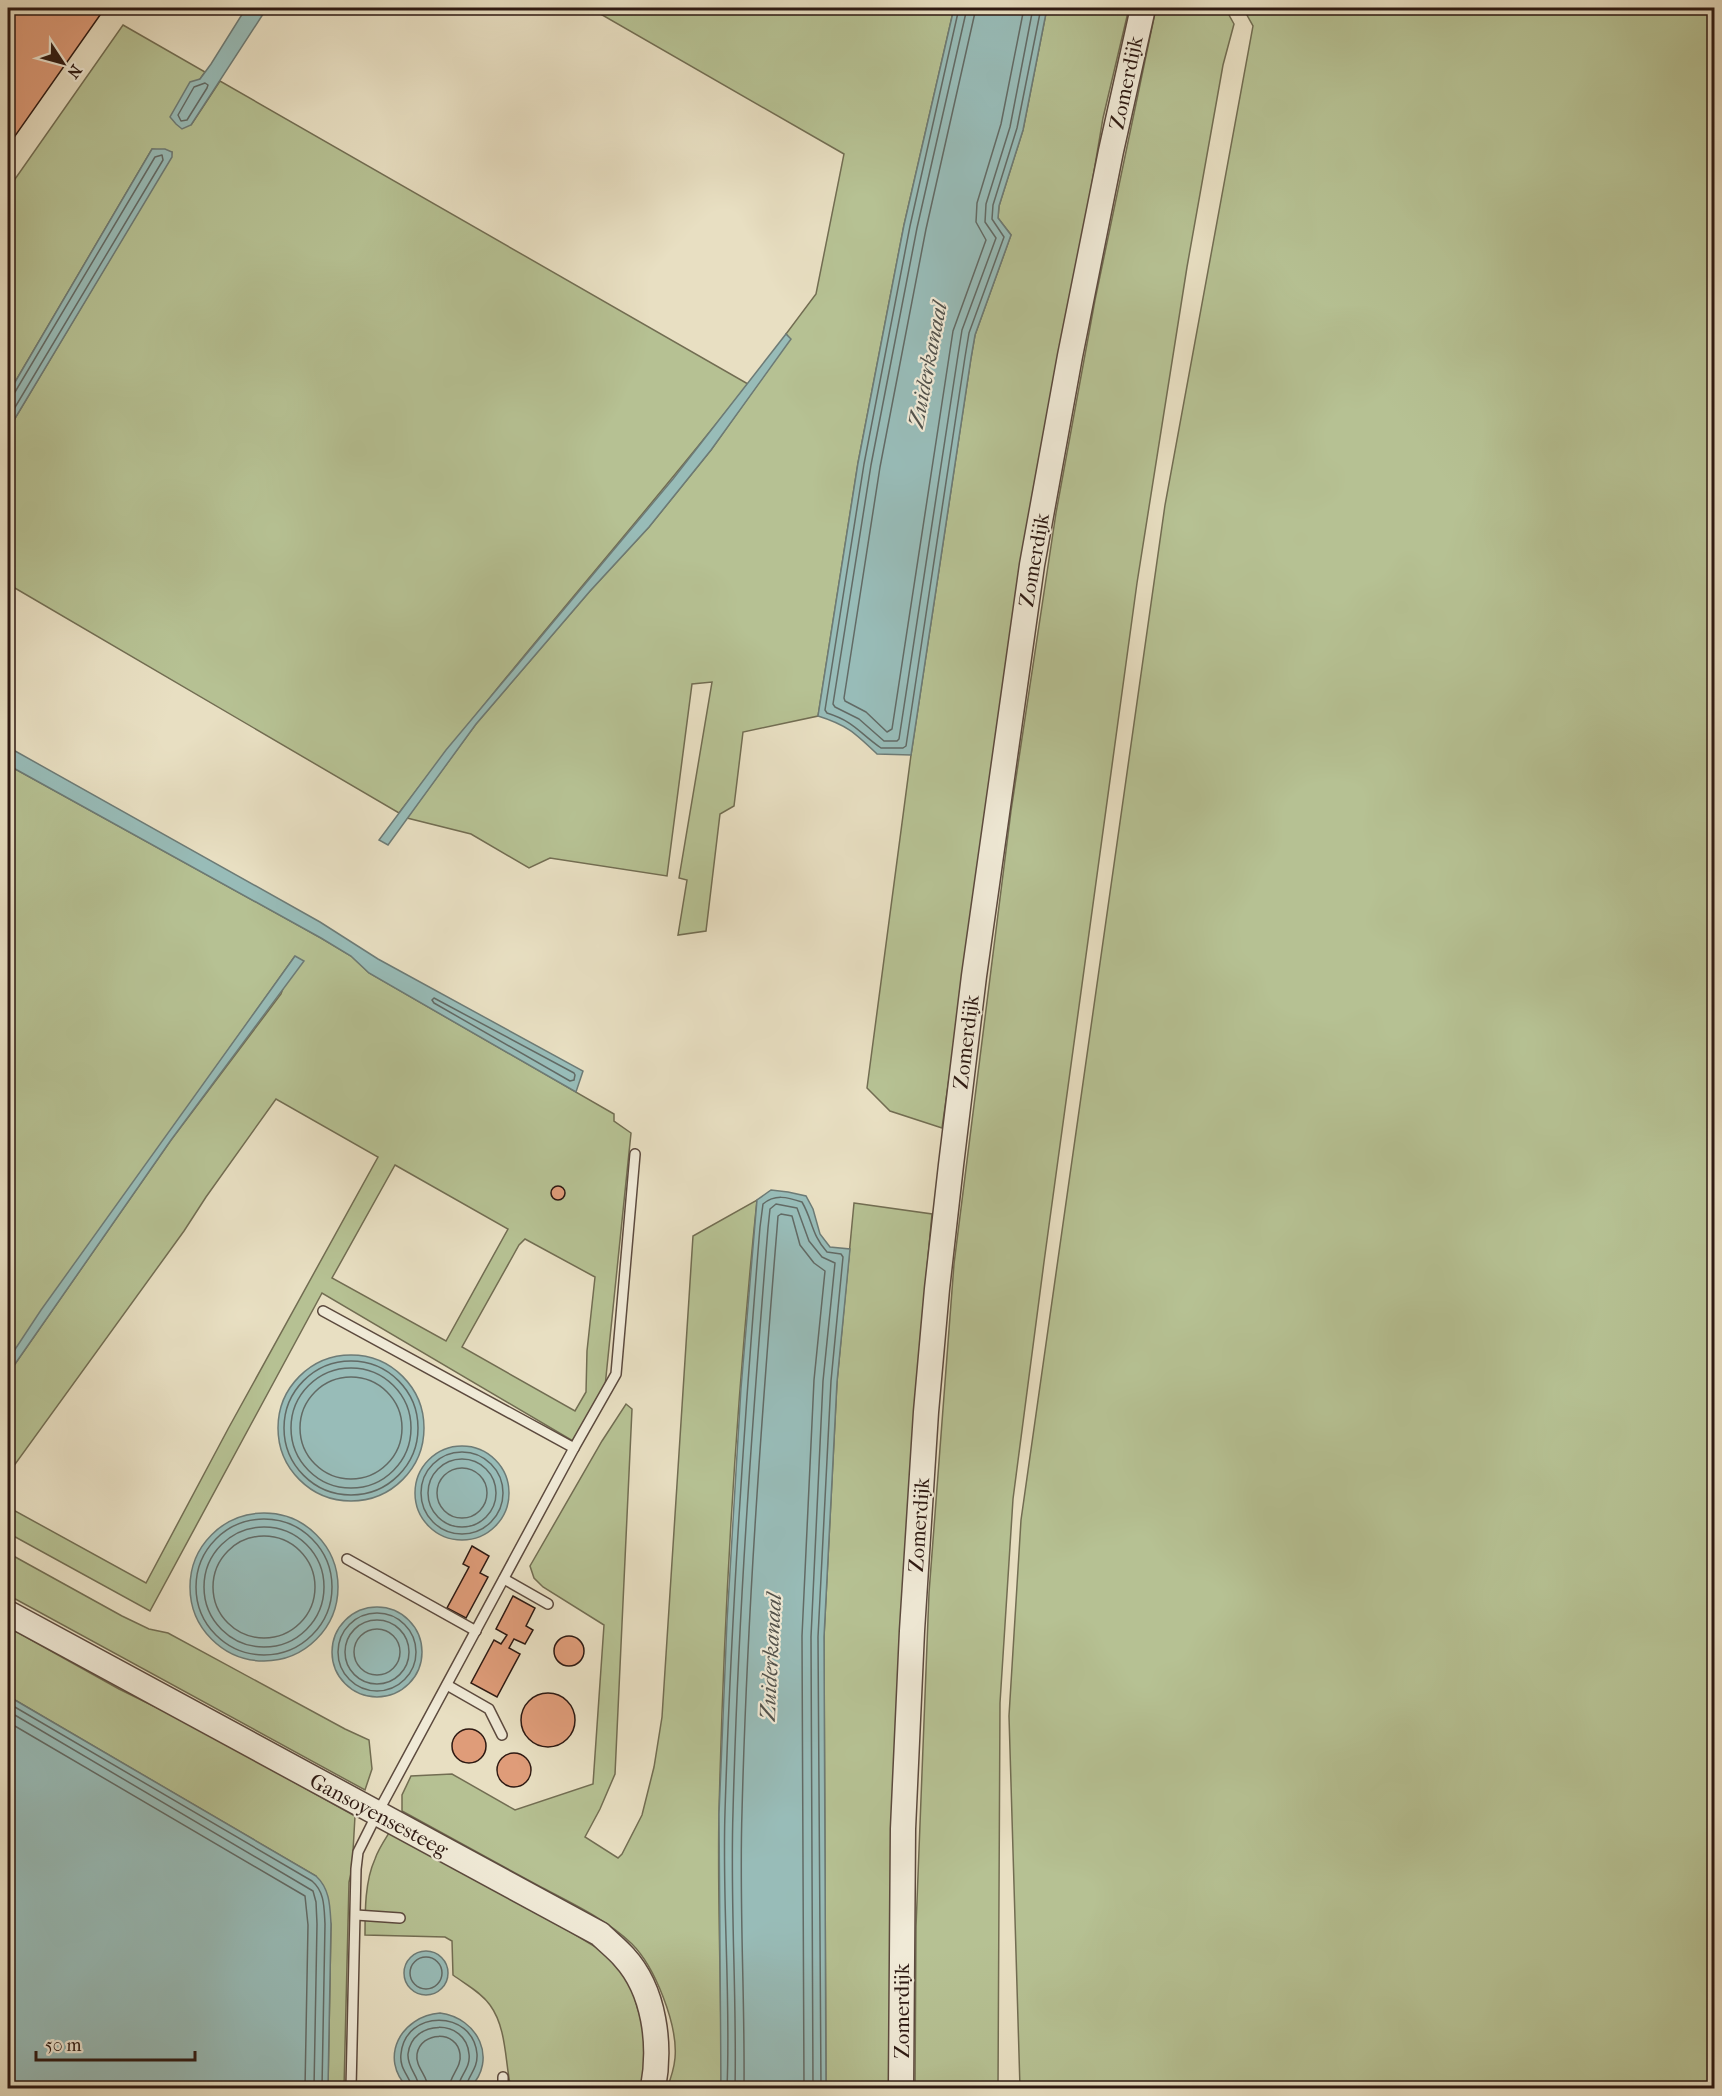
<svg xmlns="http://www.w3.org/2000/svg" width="1722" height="2096" font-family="'IM FELL French Canon',serif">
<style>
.green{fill:#b6c193;stroke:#726d52;stroke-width:1.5;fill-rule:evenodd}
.water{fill:#98bcb8;stroke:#6d7b76;stroke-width:1.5}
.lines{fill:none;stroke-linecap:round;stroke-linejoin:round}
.shore{stroke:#626a65;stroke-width:1.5}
.building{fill:#df9c79;stroke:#2d1912;stroke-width:1.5}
.service-casing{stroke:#5c4a3e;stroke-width:12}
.tertiary-casing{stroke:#5c4a3e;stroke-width:27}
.service{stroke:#f0ead7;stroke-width:9}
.tertiary{stroke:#f0ead7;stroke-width:24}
.labels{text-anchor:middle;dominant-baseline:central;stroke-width:4.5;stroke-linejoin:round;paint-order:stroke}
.street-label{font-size:21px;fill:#2d1912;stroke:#f0ead7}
.water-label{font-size:22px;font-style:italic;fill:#52524c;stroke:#f0ead7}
</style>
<rect width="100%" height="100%" fill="#e8dfc2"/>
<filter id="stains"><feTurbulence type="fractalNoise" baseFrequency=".00333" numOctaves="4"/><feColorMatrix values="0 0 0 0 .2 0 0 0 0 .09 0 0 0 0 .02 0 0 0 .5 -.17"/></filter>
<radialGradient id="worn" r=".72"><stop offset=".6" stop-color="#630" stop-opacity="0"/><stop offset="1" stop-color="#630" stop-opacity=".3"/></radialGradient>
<g class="green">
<polygon points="590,8 954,8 904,225 858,463 818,716 743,732 734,806 720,814 706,931 678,935 687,880 679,878 712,682 692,684 667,876 550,858 529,868 471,834 407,818 476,724 590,591 649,527 711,450 790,339 786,334 816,294 844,154"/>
<polygon points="1047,8 1129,8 1103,118 992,777 942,1128 890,1111 867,1088 911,755 971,358 975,335 1011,235 998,218 999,206 1023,130"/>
<polygon points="1156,8 1225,8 1234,24 1223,65 1187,267 1137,583 1044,1262 1013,1499 1000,1703 998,2088 915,2088 916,1927 929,1593 954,1264 1011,811 1056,513 1095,300"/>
<polygon points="1243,8 1714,8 1714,2088 1020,2088 1009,1716 1021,1520 1165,505 1253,26"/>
<path d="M123,25L205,72L200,79L191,125L220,81L748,384C634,529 510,666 399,813L8,584V430L171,157L172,152L152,149L8,394V189Z"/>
<path d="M8,765L321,938L351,956L369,973L614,1114V1121L631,1133L603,1406L578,1444L322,1293L150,1611L8,1533V1507L146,1583L228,1429L378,1157L276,1099L206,1197L184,1231L8,1474V1374L171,1140L281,994L295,956L8,1360ZM395,1165L508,1229L446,1341L332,1278ZM525,1239L595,1277L587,1351L586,1392L575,1411L462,1347L519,1245Z"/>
<path d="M757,1200C736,1403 724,1608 719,1812C717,1904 722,1996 721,2088H667C671,2078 674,2069 675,2058C678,2025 655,1967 632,1944C606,1919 571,1903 539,1886C494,1861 448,1836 402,1811V1795L411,1776L452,1774L515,1810L593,1784L604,1625L543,1587L534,1578L530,1566L602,1441L626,1404L632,1409L615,1774L600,1809L585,1837L618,1858L622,1854L642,1815L654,1767L662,1717L693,1236Z"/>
<polygon points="854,1203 932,1214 920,1343 893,2088 826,2088 824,1637 837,1382"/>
<polygon points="8,1553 122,1616 149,1629 168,1633 345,1729 369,1740 372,1769 365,1790 8,1595"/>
<polygon points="8,1627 119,1689 188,1723 355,1816 352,1869 349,1882 344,2088 328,2088 331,1924 316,1876 8,1696"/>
<path d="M389,1833L569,1931L604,1952L623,1971L634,1996L647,2040L645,2075L640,2088H519L518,2086L510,2084C505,2058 506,2027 490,2005C481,1992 465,1984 453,1975L452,1941L445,1937L365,1935C365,1910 365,1881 375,1859C378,1850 384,1841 389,1833Z"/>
</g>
<g class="water">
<polygon points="246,8 267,8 191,125 182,129 176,124 170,117 190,82 200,79 211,64"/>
<path d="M954,8H1047L1023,130L999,206L998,218L1011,235L975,335L971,358L911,755L877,754C855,733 847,725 818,716L858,463L904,225Z"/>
<polygon points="152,149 165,149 172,152 172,157 8,430 8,394"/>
<polygon points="786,334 791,339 711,450 649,527 590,591 476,724 388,845 379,840 446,750 673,479"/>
<polygon points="8,747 320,922 378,959 583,1071 576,1092 369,973 351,956 321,938 8,765"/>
<polygon points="295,956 304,961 171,1140 8,1374 8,1360 41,1310"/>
<polygon points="771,1190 788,1192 806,1196 813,1209 820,1234 830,1247 850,1249 837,1382 824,1637 826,2088 721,2088 719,1814 727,1621 741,1388 757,1200"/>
<circle cx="351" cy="1428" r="73"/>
<circle cx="462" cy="1493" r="47"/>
<circle cx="264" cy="1587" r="74"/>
<circle cx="377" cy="1652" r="45"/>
<path d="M8,1696L316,1876C330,1889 330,1906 331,1924L328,2088H8Z"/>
<circle cx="426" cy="1973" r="22"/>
<path d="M440,2013C478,2018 498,2059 470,2088H408C378,2058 401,2016 440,2013Z"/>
</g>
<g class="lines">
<g class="shore">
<path d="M959,8L910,226L864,464L825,710L827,713C855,722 858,732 881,748H903L906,746L965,357L969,333L1004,237L992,219L993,205L1017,128L1041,8"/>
<polyline points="967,8 917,228 871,465 833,704 835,707 859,719 884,741 897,741 899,739 958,355 962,330 996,238 985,222 986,204 1010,127 1033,8"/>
<polyline points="976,8 926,229 880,467 844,698 845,701 866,712 887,732 892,729 953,331 986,240 976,222 977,203 1001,124 1024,8"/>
<polygon points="205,83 208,85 207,88 187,120 181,121 178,115 194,87"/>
<polyline points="8,396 15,392 155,157 162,155 163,160 8,419"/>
<polygon points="434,998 574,1073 575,1075 574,1080 570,1081 434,1003 432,1000"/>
<circle cx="351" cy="1428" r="67"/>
<circle cx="351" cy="1428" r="60"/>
<circle cx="351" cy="1428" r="51"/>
<circle cx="462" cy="1493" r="41"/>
<circle cx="462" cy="1493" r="34"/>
<circle cx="462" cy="1493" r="25"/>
<circle cx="264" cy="1587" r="68"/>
<circle cx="264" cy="1587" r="60"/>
<circle cx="264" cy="1587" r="51"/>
<circle cx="377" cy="1652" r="39"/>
<circle cx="377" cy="1652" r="32"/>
<circle cx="377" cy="1652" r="23"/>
<path d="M8,1703L312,1881C325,1892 324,1908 325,1924L322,2088"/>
<polyline points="8,1711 313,1891 316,1902 317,1924 314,2088"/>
<polyline points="8,1722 305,1896 308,1925 305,2088"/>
<circle cx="426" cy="1973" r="16"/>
<path d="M412,2088C410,2076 399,2069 401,2054C405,2009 473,2009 477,2054C478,2070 467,2076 466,2088"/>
<path d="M419,2088C419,2076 407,2068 408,2054C412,2019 466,2018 469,2054C471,2068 459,2076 458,2088"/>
<path d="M428,2088C428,2076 415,2067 417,2054C421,2031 457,2030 460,2054C462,2067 450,2075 449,2088"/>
<path d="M727,2088C731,1996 722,1904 725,1812C731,1617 744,1422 760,1227L763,1204C775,1194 787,1197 802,1202C813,1221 811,1234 827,1252L841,1254L843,1257L831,1381L818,1637L821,2088"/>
<path d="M735,2088C737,1996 730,1904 733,1812C738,1617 752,1423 768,1228L770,1209L776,1204L797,1208L809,1241L822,1257L835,1263L823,1381L811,1637L813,2088"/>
<path d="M744,2088C745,1996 739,1904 742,1812C747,1617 761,1423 777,1229L778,1216L781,1214L792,1216L800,1245L814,1263L825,1271L814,1380L802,1636L804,2088"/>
</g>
</g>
<g class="building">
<polygon points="8,8 105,8 8,146"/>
<circle cx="558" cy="1193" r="7"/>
<polygon points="472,1546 489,1556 480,1573 488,1577 466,1618 447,1608 469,1567 463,1564"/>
<polygon points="513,1596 535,1608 526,1626 533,1630 525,1644 514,1639 509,1648 520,1654 497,1697 471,1683 494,1640 501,1644 507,1635 496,1629"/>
<circle cx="569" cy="1651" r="15"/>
<circle cx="548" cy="1720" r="27"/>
<circle cx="469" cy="1746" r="17"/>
<circle cx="514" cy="1770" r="17"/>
</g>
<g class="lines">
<g class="service-casing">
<g id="service">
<polyline points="323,1311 574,1448 377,1814 358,1852 356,1869 351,2088"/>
<polyline points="574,1448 616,1374 635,1154"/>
<polyline points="347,1559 476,1631"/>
<polyline points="504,1579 548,1604"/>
<polyline points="447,1685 489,1709 502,1735"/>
<polyline points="356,1915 400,1918"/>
<polyline points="503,2088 503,2077"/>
</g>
</g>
<g class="tertiary-casing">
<g id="tertiary">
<path d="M8,1613L600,1934C608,1942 617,1949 624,1957C655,1991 661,2045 653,2088"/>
<polyline points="901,2088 903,1829 912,1631 926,1412 937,1289 951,1165 974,976 1032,565 1070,356 1111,151 1143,8"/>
</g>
</g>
<use href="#service" class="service"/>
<use href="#tertiary" class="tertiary"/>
</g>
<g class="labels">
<g class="street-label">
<text transform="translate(1126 83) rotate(-78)">Zomerdijk</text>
<text transform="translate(1034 560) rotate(-80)">Zomerdijk</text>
<text transform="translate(966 1042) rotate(-83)">Zomerdijk</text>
<text transform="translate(919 1525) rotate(-86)">Zomerdijk</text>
<text transform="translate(379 1815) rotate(28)">Gansoyensesteeg</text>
<text transform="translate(902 2011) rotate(-90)">Zomerdijk</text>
</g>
<g class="water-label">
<text transform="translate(928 365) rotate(-79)">Zuiderkanaal</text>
<text transform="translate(771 1657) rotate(-87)">Zuiderkanaal</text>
</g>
</g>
<rect width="1722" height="2096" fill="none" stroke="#e8dfc2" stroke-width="30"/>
<rect x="9" y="9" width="1704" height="2078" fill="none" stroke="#2d1912" stroke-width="3"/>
<rect x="15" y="15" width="1692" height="2066" fill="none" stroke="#2d1912" stroke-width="1.5"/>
<g transform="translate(63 63) rotate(126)" stroke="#f0ead7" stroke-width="4.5" paint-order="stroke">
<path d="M0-4.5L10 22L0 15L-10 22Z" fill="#2d1912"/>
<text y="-9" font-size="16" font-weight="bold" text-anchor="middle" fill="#2d1912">N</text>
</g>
<path d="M36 2051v9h159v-9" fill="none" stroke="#2d1912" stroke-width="3"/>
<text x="45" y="2051" font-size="18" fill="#2d1912" stroke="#f0ead7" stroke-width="4.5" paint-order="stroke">50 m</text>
<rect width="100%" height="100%" filter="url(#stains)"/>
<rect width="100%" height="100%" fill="url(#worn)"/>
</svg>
